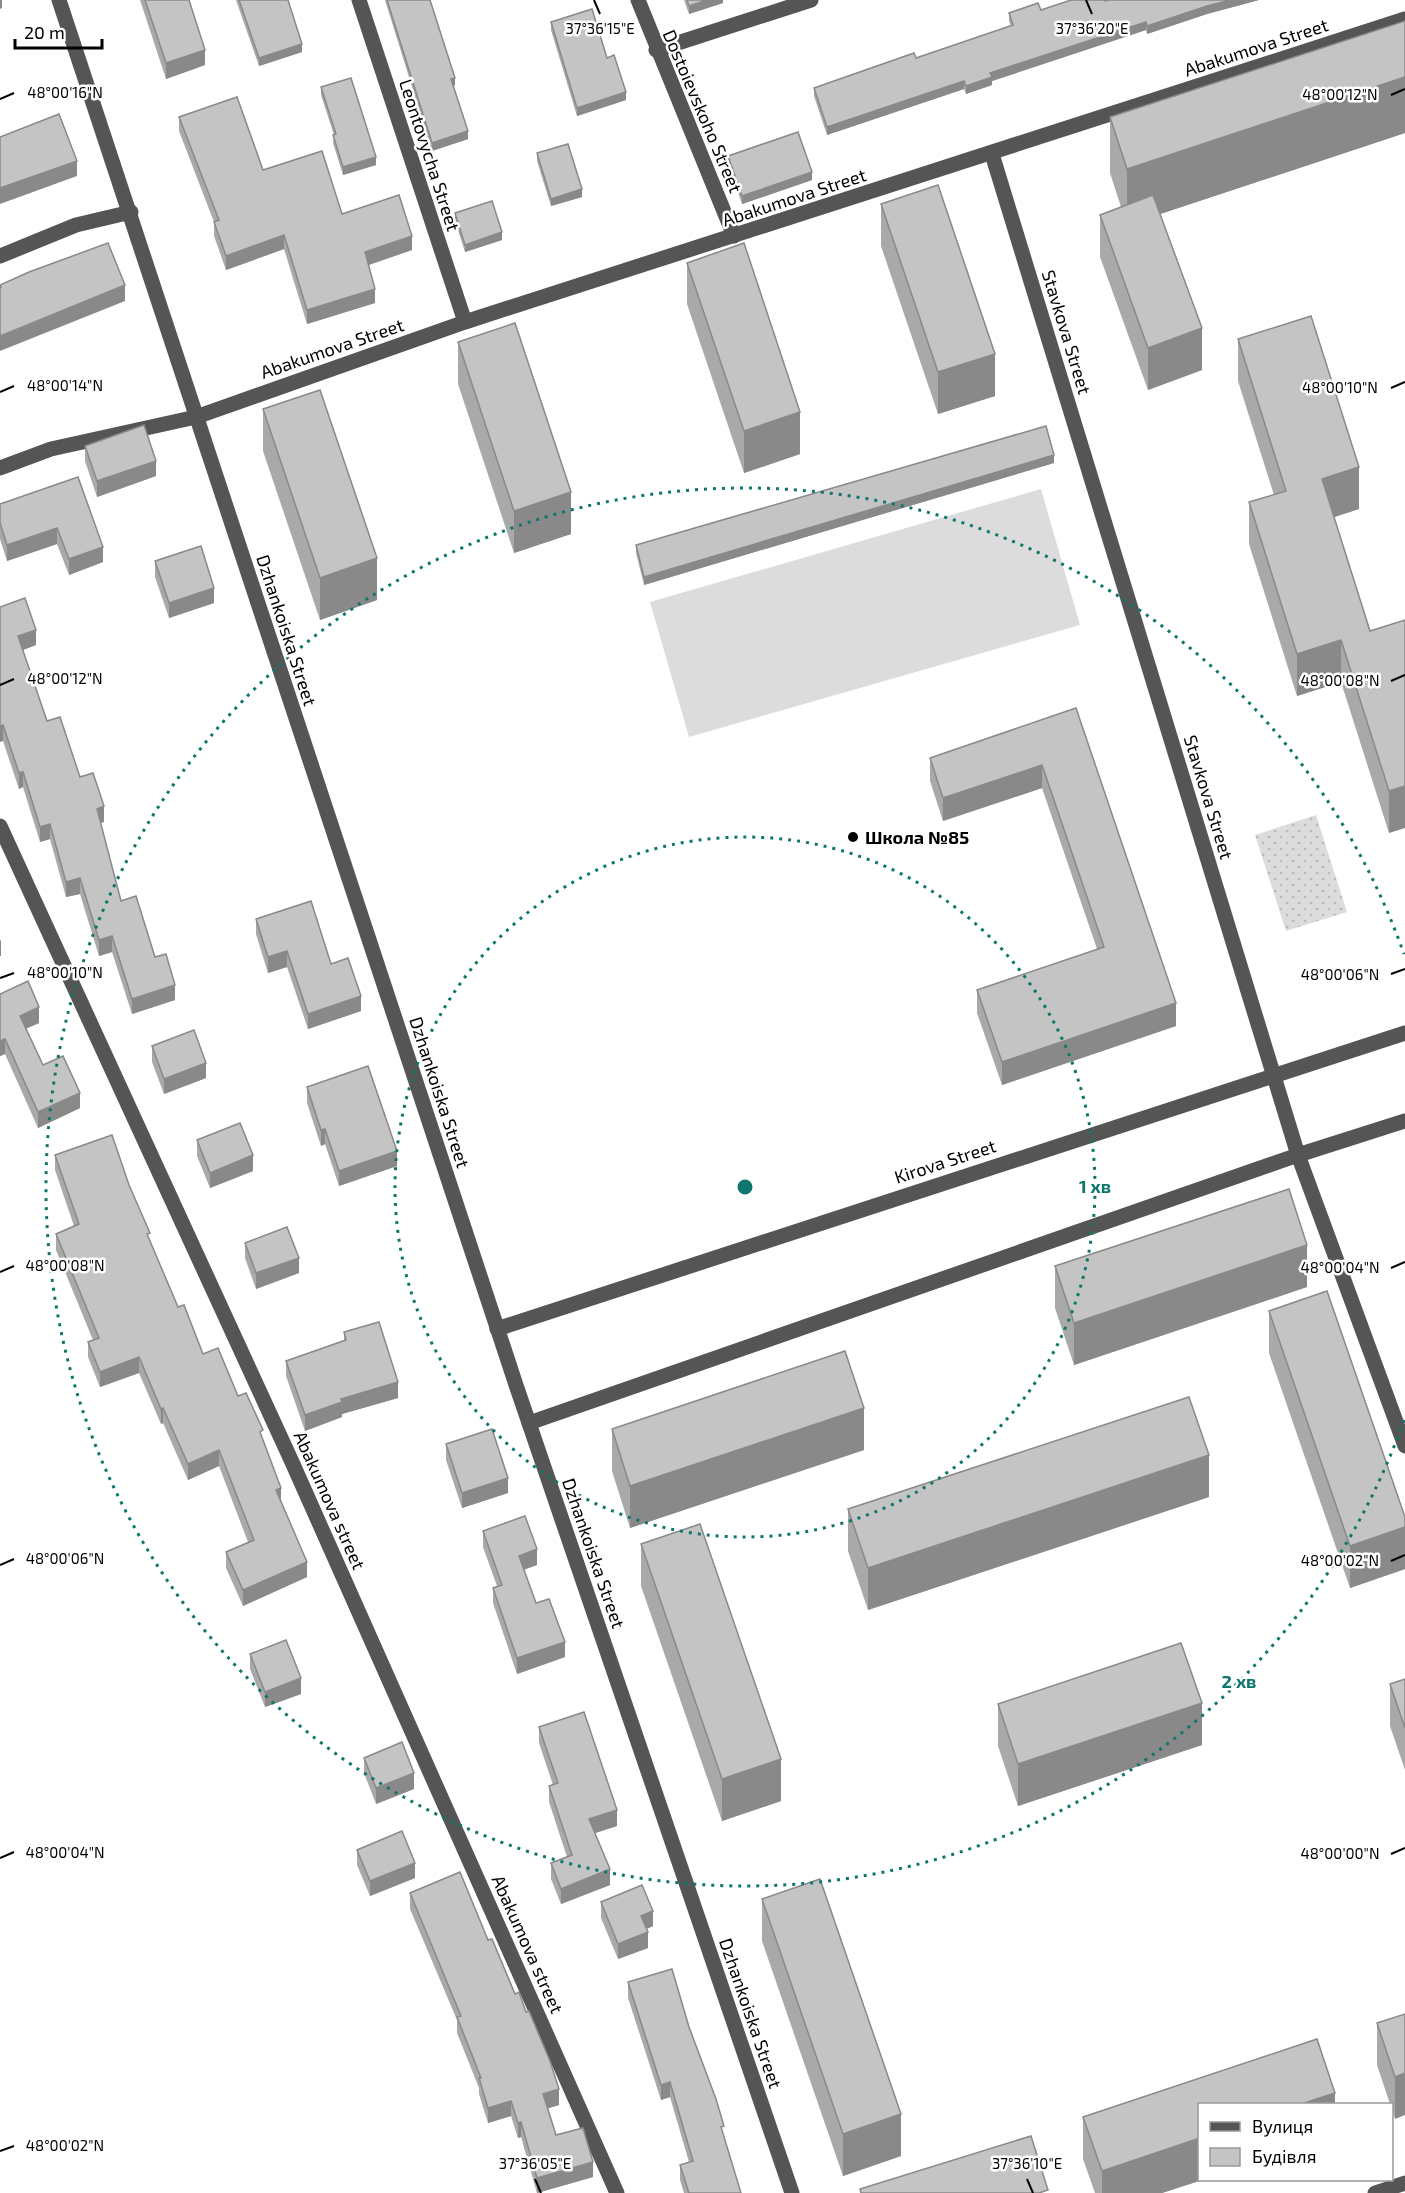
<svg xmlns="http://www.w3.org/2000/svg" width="1405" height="2193" font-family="'Exo 2',sans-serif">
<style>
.grass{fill:url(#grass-dots)}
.garden{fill:#dcdcdc}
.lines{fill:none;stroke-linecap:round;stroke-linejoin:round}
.minor{stroke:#555;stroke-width:15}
.wall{fill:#a9a9a9}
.shaded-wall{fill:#898989}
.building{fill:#c4c4c4;stroke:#898989;stroke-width:1.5}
.ticks{fill:none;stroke:#000;stroke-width:2}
.ring{fill:none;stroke:#0f766e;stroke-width:3;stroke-dasharray:3 6}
.poi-dot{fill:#000;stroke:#fff;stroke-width:2}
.labels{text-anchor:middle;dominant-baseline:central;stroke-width:5;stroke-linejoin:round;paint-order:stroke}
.street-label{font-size:18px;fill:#000;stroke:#fff}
.poi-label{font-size:18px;font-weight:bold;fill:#000;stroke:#fff;text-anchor:start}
.ticks-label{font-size:15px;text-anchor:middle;fill:#000;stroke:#fff;stroke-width:5;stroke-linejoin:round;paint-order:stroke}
.centre{fill:#0f766e;stroke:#fff;stroke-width:3}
.ring-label{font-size:18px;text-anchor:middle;font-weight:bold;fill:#0f766e;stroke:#fff;stroke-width:5;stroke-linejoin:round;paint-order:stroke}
</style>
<defs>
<pattern id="grass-dots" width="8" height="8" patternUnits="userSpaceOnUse" patternTransform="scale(1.5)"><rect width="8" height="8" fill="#dcdcdc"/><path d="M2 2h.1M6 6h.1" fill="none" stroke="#bbb" stroke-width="1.8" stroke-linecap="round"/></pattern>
</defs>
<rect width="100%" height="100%" fill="#fff"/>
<polygon class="grass" points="1316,815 1347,912 1286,931 1255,835"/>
<polygon class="garden" points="1041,489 1080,625 689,737 650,602"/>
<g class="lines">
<g class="minor">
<polyline points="59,0 516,1385 792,2193"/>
<polyline points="359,0 465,322"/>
<polyline points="638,0 734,236"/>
<polyline points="656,50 811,0"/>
<polyline points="992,154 1298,1155 1405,1446"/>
<polyline points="0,256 76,225 131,212"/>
<polyline points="0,468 51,449 196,417 465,322 1405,19"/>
<polyline points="0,826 292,1462 617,2193"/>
<polyline points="497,1329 1405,1033"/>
<polyline points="529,1423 1298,1155 1405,1121"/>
<polyline points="1375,2193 1405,2183"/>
</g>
</g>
<g class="wall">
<polygon points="140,0 189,0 205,65 166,79"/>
<polygon points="236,0 288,0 302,52 259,66"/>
<polygon points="385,0 430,0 455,85 453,86 468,139 432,151"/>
<polygon points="684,0 723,0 723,3 689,14"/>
<polygon points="1109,0 1259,0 1207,14 1147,34 1146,30 992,81 992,85 966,94 964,89 827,135 814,96 814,88 916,58 1011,26 1009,21 1009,13 1041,10"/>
<polygon points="1405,21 1405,133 1160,214 1202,370 1148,390 1100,257 1100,215 1121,207 1110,173 1110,117"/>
<polygon points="551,22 607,58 626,100 577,116 551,30"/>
<polygon points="321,87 376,165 343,175 333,143 334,135 321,95"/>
<polygon points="179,117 263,170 342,214 412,250 369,265 375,303 307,324 284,249 226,270 214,236 214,222 179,131"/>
<polygon points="537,153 582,197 551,206 537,161"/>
<polygon points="728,156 812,180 742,204 728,164"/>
<polygon points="881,204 995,396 938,414 881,246"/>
<polygon points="455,213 502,240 465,252 455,221"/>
<polygon points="687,263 800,454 744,473 687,304"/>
<polygon points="1238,339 1359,509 1334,517 1370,631 1405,620 1389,833 1341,682 1297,696 1249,544 1249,502 1274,495 1238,381"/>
<polygon points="458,342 571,534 514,553 458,384"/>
<polygon points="263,409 377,600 320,620 263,451"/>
<polygon points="85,446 156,476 97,497 85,461"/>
<polygon points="1054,463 644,585 636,553 636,545"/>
<polygon points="78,477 103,562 69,575 57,544 7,561 0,539 0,504"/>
<polygon points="155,561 214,603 169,618 155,577"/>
<polygon points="0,607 36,645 22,650 47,721 80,777 104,822 100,823 121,901 155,957 175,1000 132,1014 112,952 99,956 80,894 66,897 50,839 40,842 23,787 19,789 3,741"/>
<polygon points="1076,708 1176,1026 1002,1085 977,1013 977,990 1097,949 1042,788 943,821 930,781 930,758"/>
<polygon points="256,919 331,964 361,1011 308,1029 287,967 268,973 256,934"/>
<polygon points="0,994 39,1023 26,1029 43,1065 80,1108 38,1128 5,1054 0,1056"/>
<polygon points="152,1046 206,1078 164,1094 152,1062"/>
<polygon points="307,1087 397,1166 339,1186 325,1144 321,1146 307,1103"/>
<polygon points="197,1140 253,1171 210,1188 197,1156"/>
<polygon points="55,1155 129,1185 150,1241 178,1307 203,1354 238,1396 263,1440 281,1500 307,1577 243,1606 226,1568 226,1552 248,1542 219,1466 188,1480 163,1423 161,1424 139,1373 100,1387 88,1357 88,1342 93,1340 56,1250 56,1234 74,1226 55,1170"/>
<polygon points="245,1243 299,1273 256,1289 245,1258"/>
<polygon points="1055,1266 1307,1287 1074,1365 1055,1308"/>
<polygon points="1269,1311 1405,1517 1405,1569 1350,1588 1269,1353"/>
<polygon points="344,1332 398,1398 342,1414 342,1417 305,1431 286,1376 286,1361 344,1340"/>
<polygon points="612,1429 864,1450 630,1528 612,1471"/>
<polygon points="446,1444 508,1493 462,1508 446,1460"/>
<polygon points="1209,1497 868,1610 848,1551 848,1509"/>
<polygon points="483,1531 537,1565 524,1570 536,1603 565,1657 517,1674 493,1603 493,1588 497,1586 483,1547"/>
<polygon points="641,1544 781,1801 722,1821 641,1586"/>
<polygon points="250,1654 301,1694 265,1707 250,1669"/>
<polygon points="1405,1679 1405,1770 1390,1726 1390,1684"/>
<polygon points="998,1704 1202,1745 1018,1806 998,1746"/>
<polygon points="539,1727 617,1826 595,1833 610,1885 561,1904 551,1879 551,1863 567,1857 549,1802 549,1786 553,1785 539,1743"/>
<polygon points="364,1758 414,1789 376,1804 364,1773"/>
<polygon points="357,1850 415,1878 370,1896 357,1865"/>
<polygon points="410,1893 488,1940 515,1994 526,2012 559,2105 548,2108 556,2135 593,2177 537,2193 521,2137 518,2138 511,2116 488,2123 479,2094 479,2088 457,2033 457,2020 410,1909"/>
<polygon points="762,1899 901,2156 843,2176 762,1941"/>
<polygon points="601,1902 653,1926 647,1929 648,1948 618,1959 601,1918"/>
<polygon points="628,1982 689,2027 741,2193 684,2193 680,2180 680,2165 689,2162 670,2097 661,2100 628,1998"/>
<polygon points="1405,2014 1395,2119 1392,2109 1392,2104 1390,2104 1377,2065 1377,2023"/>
<polygon points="1335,2104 1202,2180 1162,2193 1095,2193 1083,2159 1083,2117"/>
</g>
<g class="shaded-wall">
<polygon points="0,0 2,0 2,8 0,9"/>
<polygon points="707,0 723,0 723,3 689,14 689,6"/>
<polygon points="1231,0 1259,0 1207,14 1147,34 1147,26 1207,6"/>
<polygon points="1146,22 1146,30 992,81 992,85 966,94 966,86 990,73"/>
<polygon points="302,44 302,52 259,66 259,58"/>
<polygon points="205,50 205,65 166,79 166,63"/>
<polygon points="1405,77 1405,133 1127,225 1127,169"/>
<polygon points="455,78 455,85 451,87 451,79"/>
<polygon points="964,81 964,89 827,135 827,127"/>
<polygon points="626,92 626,100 577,116 577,108"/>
<polygon points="468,131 468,139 432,151 432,143"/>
<polygon points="376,157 376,165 343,175 343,167"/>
<polygon points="77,161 77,176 0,204 0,188"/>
<polygon points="812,172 812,180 742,204 742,196"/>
<polygon points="582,189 582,197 551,206 551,199"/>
<polygon points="502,232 502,240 465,252 465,245"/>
<polygon points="284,235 284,249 226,270 226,256"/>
<polygon points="412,236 412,250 365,266 365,252"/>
<polygon points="125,285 125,301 0,351 0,336"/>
<polygon points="375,289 375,303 307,324 307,310"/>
<polygon points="1202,328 1202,370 1148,390 1148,348"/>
<polygon points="995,354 995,396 938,414 938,372"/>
<polygon points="800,412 800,454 744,473 744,431"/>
<polygon points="1054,455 1054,463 644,585 644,577"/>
<polygon points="156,461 156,476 97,497 97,481"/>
<polygon points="1359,467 1359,509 1322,521 1322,479"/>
<polygon points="571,492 571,534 514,553 514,511"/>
<polygon points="57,528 57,544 7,561 7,545"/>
<polygon points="103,547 103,562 69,575 69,559"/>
<polygon points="377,558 377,600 320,620 320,578"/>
<polygon points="214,588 214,603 169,618 169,603"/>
<polygon points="36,630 36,645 18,652 18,636"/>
<polygon points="1341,640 1341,682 1297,696 1297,654"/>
<polygon points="3,725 3,741 0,742 0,727"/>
<polygon points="1042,765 1042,788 943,821 943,798"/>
<polygon points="23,772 23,787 19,789 19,773"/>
<polygon points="1405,786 1405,828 1389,833 1389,791"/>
<polygon points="104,806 104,822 97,824 97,809"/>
<polygon points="50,824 50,839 40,842 40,827"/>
<polygon points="80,878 80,894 66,897 66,882"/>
<polygon points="112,936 112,952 99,956 99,940"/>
<polygon points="1,940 1,956 0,956 0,941"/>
<polygon points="287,951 287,967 268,973 268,957"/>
<polygon points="175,985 175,1000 132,1014 132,999"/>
<polygon points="361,996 361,1011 308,1029 308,1014"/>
<polygon points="1176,1003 1176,1026 1002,1085 1002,1062"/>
<polygon points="39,1007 39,1023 20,1031 20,1016"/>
<polygon points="5,1039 5,1054 0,1056 0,1041"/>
<polygon points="206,1063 206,1078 164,1094 164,1079"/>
<polygon points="80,1093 80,1108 38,1128 38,1112"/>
<polygon points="325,1129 325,1144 321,1146 321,1130"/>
<polygon points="397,1151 397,1166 339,1186 339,1171"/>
<polygon points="253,1155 253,1171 210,1188 210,1173"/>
<polygon points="1307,1245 1307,1287 1074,1365 1074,1323"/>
<polygon points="299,1258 299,1273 256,1289 256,1273"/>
<polygon points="139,1357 139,1373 100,1387 100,1372"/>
<polygon points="398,1382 398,1398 342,1414 342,1417 305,1431 305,1415 341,1399"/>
<polygon points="163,1408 163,1423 161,1424 161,1409"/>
<polygon points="864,1408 864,1450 630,1528 630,1486"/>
<polygon points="219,1450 219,1466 188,1480 188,1464"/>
<polygon points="1209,1455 1209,1497 868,1610 868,1568"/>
<polygon points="508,1478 508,1493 462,1508 462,1493"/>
<polygon points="281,1488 281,1504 276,1490"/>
<polygon points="1405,1527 1405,1569 1350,1588 1350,1546"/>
<polygon points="537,1549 537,1565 519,1571 519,1556"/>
<polygon points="307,1562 307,1577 243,1606 243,1590"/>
<polygon points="565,1642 565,1657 517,1674 517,1658"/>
<polygon points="301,1678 301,1694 265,1707 265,1692"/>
<polygon points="1202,1703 1202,1745 1018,1806 1018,1764"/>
<polygon points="781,1759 781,1801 722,1821 722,1779"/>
<polygon points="414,1773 414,1789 376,1804 376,1788"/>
<polygon points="617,1810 617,1826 589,1835 589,1819"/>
<polygon points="415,1863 415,1878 370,1896 370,1881"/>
<polygon points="610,1869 610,1885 561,1904 561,1889"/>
<polygon points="653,1911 653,1926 641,1931 641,1916"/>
<polygon points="648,1932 648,1948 618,1959 618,1944"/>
<polygon points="1405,2073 1405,2115 1395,2119 1395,2077"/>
<polygon points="670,2082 670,2097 661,2100 661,2085"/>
<polygon points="559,2089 559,2105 543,2110 543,2094"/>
<polygon points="1335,2093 1335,2104 1301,2104"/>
<polygon points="511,2101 511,2116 488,2123 488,2108"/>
<polygon points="901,2114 901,2156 843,2176 843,2134"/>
<polygon points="521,2122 521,2137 518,2138 518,2123"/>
<polygon points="1200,2138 1200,2180 1202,2180 1162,2193 1102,2193 1102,2171"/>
<polygon points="593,2162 593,2177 537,2193 537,2178"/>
</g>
<g class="building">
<polygon points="145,0 189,0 205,50 166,63"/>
<polygon points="239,0 288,0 302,44 259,58"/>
<polygon points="387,0 430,0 455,78 451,79 468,131 432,143"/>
<polygon points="687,0 707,0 689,6"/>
<polygon points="1071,0 1104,0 1105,1 1109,0 1231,0 1207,6 1147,26 1146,22 990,73 992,77 966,86 964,81 827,127 814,88 914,53 916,58 1013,25 1009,13 1038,3 1041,10"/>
<polygon points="592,9 607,58 614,55 626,92 577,108 551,22"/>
<polygon points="1405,21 1405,77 1127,169 1110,117"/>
<polygon points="351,78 376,157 343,167 333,135 336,134 321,87"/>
<polygon points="237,97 263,170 322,151 342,214 399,195 412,236 365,252 375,289 307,310 284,235 226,256 214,222 219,220 179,117"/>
<polygon points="59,114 77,161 0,188 0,137"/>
<polygon points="798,132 812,172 742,196 728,156"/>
<polygon points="568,144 582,189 551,199 537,153"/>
<polygon points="938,185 995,354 938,372 881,204"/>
<polygon points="1153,195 1202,328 1148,348 1100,215"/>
<polygon points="492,201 502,232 465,245 455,213"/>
<polygon points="108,243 125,285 0,336 0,288 1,287 0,285 29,272"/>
<polygon points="744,243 800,412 744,431 687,263"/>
<polygon points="1311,316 1359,467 1322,479 1370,631 1405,620 1405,786 1389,791 1341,640 1297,654 1249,502 1286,491 1238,339"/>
<polygon points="515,323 571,492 514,511 458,342"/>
<polygon points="320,390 377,558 320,578 263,409"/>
<polygon points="144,425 156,461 97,481 85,446"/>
<polygon points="1046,426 1054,455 644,577 636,545"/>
<polygon points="78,477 103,547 69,559 57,528 7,545 0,523 0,504"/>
<polygon points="201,546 214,588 169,603 155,561"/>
<polygon points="25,598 36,630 18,636 47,721 60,717 80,777 93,773 104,806 97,809 121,901 136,896 155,957 166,954 175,985 132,999 112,936 99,940 80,878 66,882 50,824 40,827 23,772 19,773 3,725 0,727 0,607"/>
<polygon points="1076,708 1176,1003 1002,1062 977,990 1104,947 1042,765 943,798 930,758"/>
<polygon points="311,901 331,964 348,958 361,996 308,1014 287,951 268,957 256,919"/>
<polygon points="28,981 39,1007 20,1016 43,1065 63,1056 80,1093 38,1112 5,1039 0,1041 0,994"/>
<polygon points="194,1030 206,1063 164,1079 152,1046"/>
<polygon points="368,1066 397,1151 339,1171 325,1129 321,1130 307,1087"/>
<polygon points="240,1123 253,1155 210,1173 197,1140"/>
<polygon points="112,1135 129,1185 150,1233 147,1234 178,1307 184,1305 203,1354 218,1348 238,1396 246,1393 263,1430 260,1432 281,1488 276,1490 307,1562 243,1590 226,1552 254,1540 219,1450 188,1464 163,1408 161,1409 139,1357 100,1372 88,1342 99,1338 56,1234 79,1224 55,1155"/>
<polygon points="1289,1189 1307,1245 1074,1323 1055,1266"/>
<polygon points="287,1227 299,1258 256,1273 245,1243"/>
<polygon points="1327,1291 1405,1517 1405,1527 1350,1546 1269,1311"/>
<polygon points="379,1322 398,1382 341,1399 342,1402 305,1415 286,1361 346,1340 344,1332"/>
<polygon points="845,1351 864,1408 630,1486 612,1429"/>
<polygon points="1189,1397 1209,1455 868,1568 848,1509"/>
<polygon points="492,1429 508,1478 462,1493 446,1444"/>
<polygon points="525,1516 537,1549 519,1556 536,1603 549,1599 565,1642 517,1658 493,1588 502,1585 483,1531"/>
<polygon points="700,1524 781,1759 722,1779 641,1544"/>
<polygon points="286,1640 301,1678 265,1692 250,1654"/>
<polygon points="1181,1643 1202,1703 1018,1764 998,1704"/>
<polygon points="1405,1679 1405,1728 1390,1684"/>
<polygon points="584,1712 617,1810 589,1819 610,1869 561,1889 551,1863 572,1855 549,1786 558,1783 539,1727"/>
<polygon points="402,1742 414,1773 376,1788 364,1758"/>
<polygon points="402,1831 415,1863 370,1881 357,1850"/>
<polygon points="460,1872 488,1940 492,1939 515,1994 519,1992 526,2012 529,2011 550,2061 559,2089 543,2094 556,2135 583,2128 593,2162 537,2178 521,2122 518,2123 511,2101 488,2108 479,2078 481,2078 457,2017 461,2016 410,1893"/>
<polygon points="820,1879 901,2114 843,2134 762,1899"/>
<polygon points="642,1885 653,1911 641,1916 648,1932 618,1944 601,1902"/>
<polygon points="672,1969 689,2027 716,2099 724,2126 721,2127 741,2193 689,2193 680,2165 693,2161 670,2082 661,2085 628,1982"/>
<polygon points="1405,2014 1405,2073 1395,2077 1377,2023"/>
<polygon points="1317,2039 1335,2093 1301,2104 1200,2104 1200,2138 1102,2171 1083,2117"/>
<polygon points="1031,2136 1048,2190 1039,2193 861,2193 860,2189"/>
</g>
<path class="ticks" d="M594,0L600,14M1086,0L1092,14M1391,95L1405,89M0,99L14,93M1391,388L1405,382M0,392L14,386M1391,681L1405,675M0,685L14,679M1391,974L1405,969M0,978L14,973M1391,1268L1405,1262M0,1272L14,1266M1391,1561L1405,1555M0,1565L14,1559M1391,1854L1405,1848M0,1858L14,1852M0,2151L14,2146M535,2179L541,2193M1027,2179L1033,2193"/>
<g class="ring">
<circle cx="745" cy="1187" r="350"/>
<path d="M1404 1420A699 699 0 1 1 1404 954"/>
</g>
<circle class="poi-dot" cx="853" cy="837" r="6"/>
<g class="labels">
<g class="street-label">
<text transform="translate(1256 47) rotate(-18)">Abakumova Street</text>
<text transform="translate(703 111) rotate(67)">Dostoievskoho Street</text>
<text transform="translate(430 155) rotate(72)">Leontovycha Street</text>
<text transform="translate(794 197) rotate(-18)">Abakumova Street</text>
<text transform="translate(1067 332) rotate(73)">Stavkova Street</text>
<text transform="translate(332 348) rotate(-19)">Abakumova Street</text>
<text transform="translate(287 630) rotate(72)">Dzhankoiska Street</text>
<text transform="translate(1209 797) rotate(73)">Stavkova Street</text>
<text transform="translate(440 1092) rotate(72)">Dzhankoiska Street</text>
<text transform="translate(945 1161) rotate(-18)">Kirova Street</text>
<text transform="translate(330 1500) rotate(66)">Abakumova street</text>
<text transform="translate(594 1553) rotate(71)">Dzhankoiska Street</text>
<text transform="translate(528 1944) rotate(66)">Abakumova street</text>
<text transform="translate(751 2013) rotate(71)">Dzhankoiska Street</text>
</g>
<g class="poi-label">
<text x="865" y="837">Школа №85</text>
</g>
</g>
<g class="ticks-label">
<text x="600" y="34">37°36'15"E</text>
<text x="1092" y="34">37°36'20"E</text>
<text x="65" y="98">48°00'16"N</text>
<text x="1340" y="100">48°00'12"N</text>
<text x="65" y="391">48°00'14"N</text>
<text x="1340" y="393">48°00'10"N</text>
<text x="65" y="684">48°00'12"N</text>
<text x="1340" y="686">48°00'08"N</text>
<text x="65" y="978">48°00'10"N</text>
<text x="1340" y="980">48°00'06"N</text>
<text x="65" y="1271">48°00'08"N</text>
<text x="1340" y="1273">48°00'04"N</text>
<text x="65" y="1564">48°00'06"N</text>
<text x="1340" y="1566">48°00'02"N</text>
<text x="65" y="1858">48°00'04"N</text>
<text x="1340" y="1859">48°00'00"N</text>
<text x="65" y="2151">48°00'02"N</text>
<text x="535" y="2169">37°36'05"E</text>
<text x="1027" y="2169">37°36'10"E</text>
</g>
<circle cx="745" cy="1187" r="9" class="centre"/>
<g class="ring-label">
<text x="1095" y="1193">1 хв</text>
<text x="1239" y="1688">2 хв</text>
</g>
<rect x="1198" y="2103" width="195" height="78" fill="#ffffff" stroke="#999999" stroke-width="1.5"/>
<rect x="1210" y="2122" width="30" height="9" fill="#555555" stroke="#999999" stroke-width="1.5"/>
<text x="1252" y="2133" font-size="18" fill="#000000">Вулиця</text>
<rect x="1210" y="2148" width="30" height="18" fill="#c4c4c4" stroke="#999999" stroke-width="1.5"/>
<text x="1252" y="2163" font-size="18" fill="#000000">Будівля</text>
<path d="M15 39v9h87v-9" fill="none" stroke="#000000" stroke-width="3"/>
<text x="24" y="39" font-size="18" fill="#000000" stroke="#ffffff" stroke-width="4.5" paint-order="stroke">20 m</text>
</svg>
